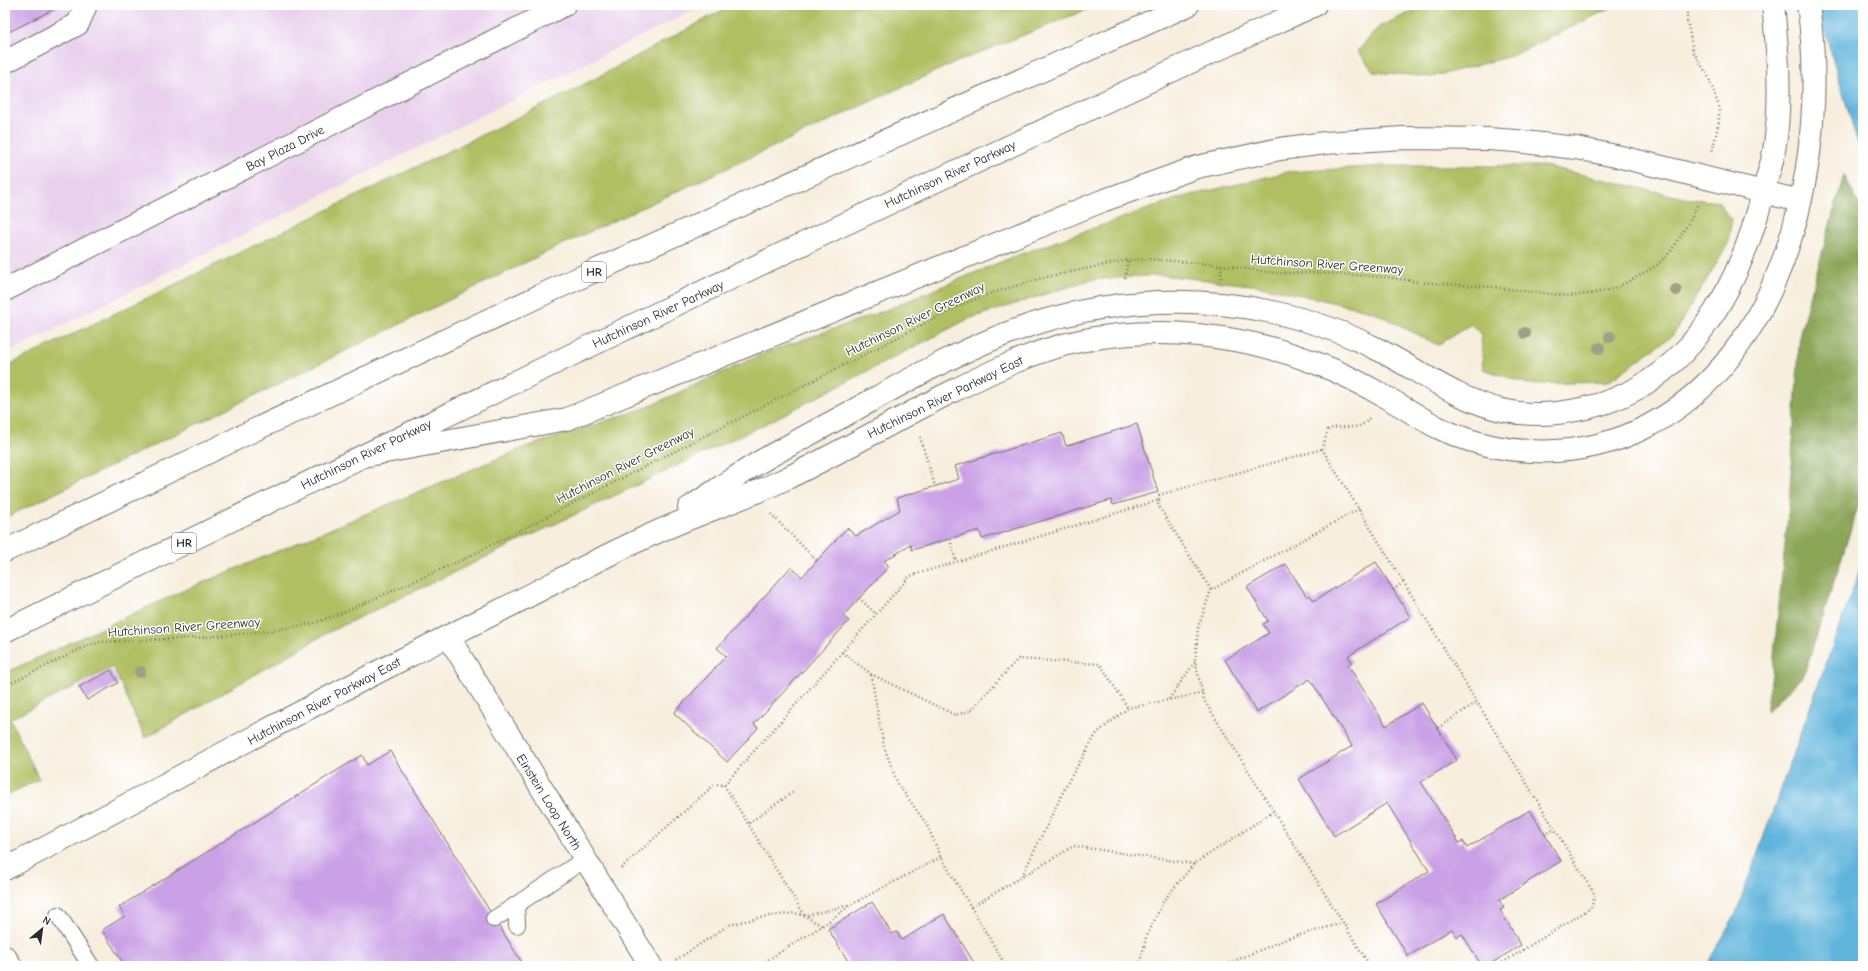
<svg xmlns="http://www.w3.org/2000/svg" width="1868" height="971" font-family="'Comic Neue',sans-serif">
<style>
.built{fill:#e9d1ed}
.green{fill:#b0bf62;stroke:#6e7546}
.forest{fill:#8ca658;stroke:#5c6842}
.water{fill:#5eb4db;stroke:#447083}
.building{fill:#caa0e6}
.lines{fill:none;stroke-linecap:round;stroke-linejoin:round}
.lane-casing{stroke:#726f69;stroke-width:18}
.street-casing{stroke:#726f69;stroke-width:24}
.secondary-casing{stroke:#726f69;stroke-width:24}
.highway-casing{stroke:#726f69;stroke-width:24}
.path{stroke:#726f69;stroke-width:2.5;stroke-dasharray:1 3;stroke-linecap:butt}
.lane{stroke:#fff;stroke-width:16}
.street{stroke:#fff;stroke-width:22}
.secondary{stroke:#fff;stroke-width:22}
.highway{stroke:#fff;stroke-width:22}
.tree{fill:#a19f86}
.labels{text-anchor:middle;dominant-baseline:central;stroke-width:3;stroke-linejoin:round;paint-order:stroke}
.shield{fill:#fff;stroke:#6b6b6b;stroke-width:1}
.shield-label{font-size:12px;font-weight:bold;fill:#2b2b2b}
.street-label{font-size:13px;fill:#2b2b2b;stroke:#fff}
</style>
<rect width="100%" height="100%" fill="#fff"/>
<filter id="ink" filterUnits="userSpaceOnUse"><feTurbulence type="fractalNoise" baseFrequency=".025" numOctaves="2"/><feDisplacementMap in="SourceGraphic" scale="8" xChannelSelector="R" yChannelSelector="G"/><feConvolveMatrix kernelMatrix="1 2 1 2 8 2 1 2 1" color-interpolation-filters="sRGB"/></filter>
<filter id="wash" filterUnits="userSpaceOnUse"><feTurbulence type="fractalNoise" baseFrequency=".012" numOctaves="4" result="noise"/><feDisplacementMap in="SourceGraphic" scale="16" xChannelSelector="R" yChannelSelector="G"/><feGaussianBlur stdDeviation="0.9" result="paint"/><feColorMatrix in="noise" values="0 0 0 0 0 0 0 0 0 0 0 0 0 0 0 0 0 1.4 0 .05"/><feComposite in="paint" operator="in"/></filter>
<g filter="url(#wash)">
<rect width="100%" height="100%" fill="#f7eedd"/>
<polygon class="built" points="5,5 703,5 5,354"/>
<g class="green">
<polygon points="732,5 1098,5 947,66 553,249 5,518 5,367 568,93"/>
<polygon points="1426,5 1617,5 1512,56 1431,77 1374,72 1358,51 1379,27"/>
<polygon points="1383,166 1544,166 1684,198 1720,202 1727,216 1732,219 1727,246 1673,335 1608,382 1528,384 1483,369 1481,335 1471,324 1438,345 1372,311 1260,286 1161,275 1090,280 968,319 771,421 327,633 145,738 113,667 10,719 39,779 5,796 5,673 178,593 523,448 645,408 765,353 881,312 1015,256 1179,198 1288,172"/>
</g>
<polygon class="forest" points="1844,175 1863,212 1863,491 1804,675 1766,712 1772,674 1789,505 1800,332"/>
<g class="water">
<polygon points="1817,5 1863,5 1863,161"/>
<polygon points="1863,561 1863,966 1706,966 1735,916"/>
</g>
<g id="blocks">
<g class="building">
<polygon points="5,5 62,5 5,34"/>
<polygon points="1137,424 1158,492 1113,505 1111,500 982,539 979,530 912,550 911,545 884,561 889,566 843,616 849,621 754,724 758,728 727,762 674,713 726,656 717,648 791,567 802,577 847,528 856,536 900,510 897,498 959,479 955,466 1062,433 1066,446"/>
<polygon points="1376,562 1410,617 1348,656 1352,662 1348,665 1386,726 1422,703 1457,760 1421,782 1459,843 1463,841 1467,848 1530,810 1561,861 1499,900 1504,908 1500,910 1521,945 1487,966 1482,966 1462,934 1457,937 1452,929 1408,956 1376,904 1429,871 1387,803 1334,836 1299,779 1352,746 1310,679 1257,712 1225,660 1269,633 1263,624 1268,621 1247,587 1286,564 1307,597 1310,595 1314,601"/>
<polygon points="111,670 118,683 87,700 79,687"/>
<polygon points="390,751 524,966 125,966 102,930 125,916 119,907 362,755 367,765"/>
<polygon points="872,902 892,934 897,932 902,940 944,914 976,966 844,966 843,964 848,961 828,929"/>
</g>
</g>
</g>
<g filter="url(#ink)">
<use href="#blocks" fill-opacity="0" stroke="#726f69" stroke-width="1"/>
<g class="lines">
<g class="lane-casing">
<g id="lane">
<polyline points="58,915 91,966"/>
<polyline points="494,919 516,905"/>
<polyline points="517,925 516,905 585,859"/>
</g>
</g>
<g class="street-casing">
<g id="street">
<polyline points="5,62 78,24 86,5"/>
<polyline points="5,290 564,5"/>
<polyline points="448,636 651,966"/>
<polyline points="5,957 11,966"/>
</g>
</g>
<g class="secondary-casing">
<g id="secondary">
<path d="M689,508C714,492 737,475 763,460C796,441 831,423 865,404C964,349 1041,307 1158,302C1232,299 1311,315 1377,349C1419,370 1455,399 1501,410C1528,416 1554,415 1581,409C1687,388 1739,289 1763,193C1766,179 1772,165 1774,151C1782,103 1778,53 1773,5"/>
<path d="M5,869C140,799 273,725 409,656C439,640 470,626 501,610C549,586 595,560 644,538C688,517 736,502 781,481C835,455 889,424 943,396C987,374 1031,351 1080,341C1157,325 1242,334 1316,363C1340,372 1365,385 1387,398C1404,407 1420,418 1437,427C1502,459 1581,460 1646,427C1789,354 1830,151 1808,5"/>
</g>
</g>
<g class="highway-casing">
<g id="highway">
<polyline points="363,456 567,419 1102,201 1197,167 1280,149 1325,143 1403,138 1488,139 1516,141 1576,148 1621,157 1800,201"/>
<polyline points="5,551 246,434 550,291 1188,5"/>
<path d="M5,631C439,418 874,206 1315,5"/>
</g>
</g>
<g class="path">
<polyline points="1687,5 1687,20 1693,51 1709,78 1719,107 1719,122 1712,152"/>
<polyline points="1125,278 1128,260"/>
<polyline points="1221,278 1221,265"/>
<path d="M1369,418C1361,433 1341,423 1328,430L1322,449L1595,895L1591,908L1497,966"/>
<polyline points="920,437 935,486"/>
<polyline points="1159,500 1158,505 1211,590"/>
<polyline points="1359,509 1211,590 1198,628 1195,661 1204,700 1370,966"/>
<polyline points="771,514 817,561"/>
<polyline points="950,539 956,562"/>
<polyline points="1393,590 1404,582"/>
<polyline points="859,598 876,614"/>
<polyline points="842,652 871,674 955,715 970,711 1018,659 1100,664 1128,708"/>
<polyline points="871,675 884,747 898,784 927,825 941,857 1006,966"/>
<polyline points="5,686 89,645 101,642 196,638 269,631 311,624 342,613 462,560 963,304 989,294 1042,278 1128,260 1149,259 1221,265 1274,273 1319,273 1386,277 1418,282 1492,287 1569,296 1588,294 1609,290 1624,284 1656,266 1671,251 1690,221 1698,203"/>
<polyline points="1169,699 1195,662"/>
<polyline points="1438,728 1477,702"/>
<polyline points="724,785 805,916 822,926"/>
<polyline points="749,823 793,792"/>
<polyline points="1545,835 1555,829"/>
<polyline points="621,868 715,784 724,785 910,576 1159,500 1159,495 1322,449"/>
<polyline points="1022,876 1069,780 1097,733 1128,708 1203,693"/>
<polyline points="971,907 1074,846 1194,864"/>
<polyline points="676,960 729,925 762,917 795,913 805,916 849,905"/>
<polyline points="758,966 822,926 852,904 941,857"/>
<polyline points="1139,966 1146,938 1164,900 1194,864 1273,812"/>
<polyline points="1222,966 1289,938 1343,923"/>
</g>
<use href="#lane" class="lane"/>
<use href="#street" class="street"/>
<use href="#secondary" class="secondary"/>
<use href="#highway" class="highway"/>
</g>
<g class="tree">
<circle cx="1676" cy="290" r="6"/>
<circle cx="1525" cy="333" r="6"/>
<circle cx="1610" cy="337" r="6"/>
<circle cx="1599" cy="348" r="6"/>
<circle cx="140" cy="672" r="6"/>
</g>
</g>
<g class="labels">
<g class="shield">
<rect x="582" y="262" width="24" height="20" rx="3"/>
<rect x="172" y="533" width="24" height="20" rx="3"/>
</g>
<g class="shield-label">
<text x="594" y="272">HR</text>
<text x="184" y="543">HR</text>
</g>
<g class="street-label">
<text transform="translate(285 148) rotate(-27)">Bay Plaza Drive</text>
<text transform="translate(950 174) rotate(-25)">Hutchinson River Parkway</text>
<text transform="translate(1327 264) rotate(4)">Hutchinson River Greenway</text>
<text transform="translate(658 314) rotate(-25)">Hutchinson River Parkway</text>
<text transform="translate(915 319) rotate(-26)">Hutchinson River Greenway</text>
<text transform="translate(945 397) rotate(-26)">Hutchinson River Parkway East</text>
<text transform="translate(366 454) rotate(-26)">Hutchinson River Parkway</text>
<text transform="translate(625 465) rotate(-27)">Hutchinson River Greenway</text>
<text transform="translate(184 627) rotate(-4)">Hutchinson River Greenway</text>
<text transform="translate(324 701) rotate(-28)">Hutchinson River Parkway East</text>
<text transform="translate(549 802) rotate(58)">Einstein Loop North</text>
</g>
</g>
<rect width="1868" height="971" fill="none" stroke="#fff" stroke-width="20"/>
<g transform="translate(42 929) rotate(29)" stroke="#ffffff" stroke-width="3" paint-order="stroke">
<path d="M0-3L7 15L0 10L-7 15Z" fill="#2b2b2b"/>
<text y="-6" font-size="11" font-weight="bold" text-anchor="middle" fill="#2b2b2b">N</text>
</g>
</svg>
